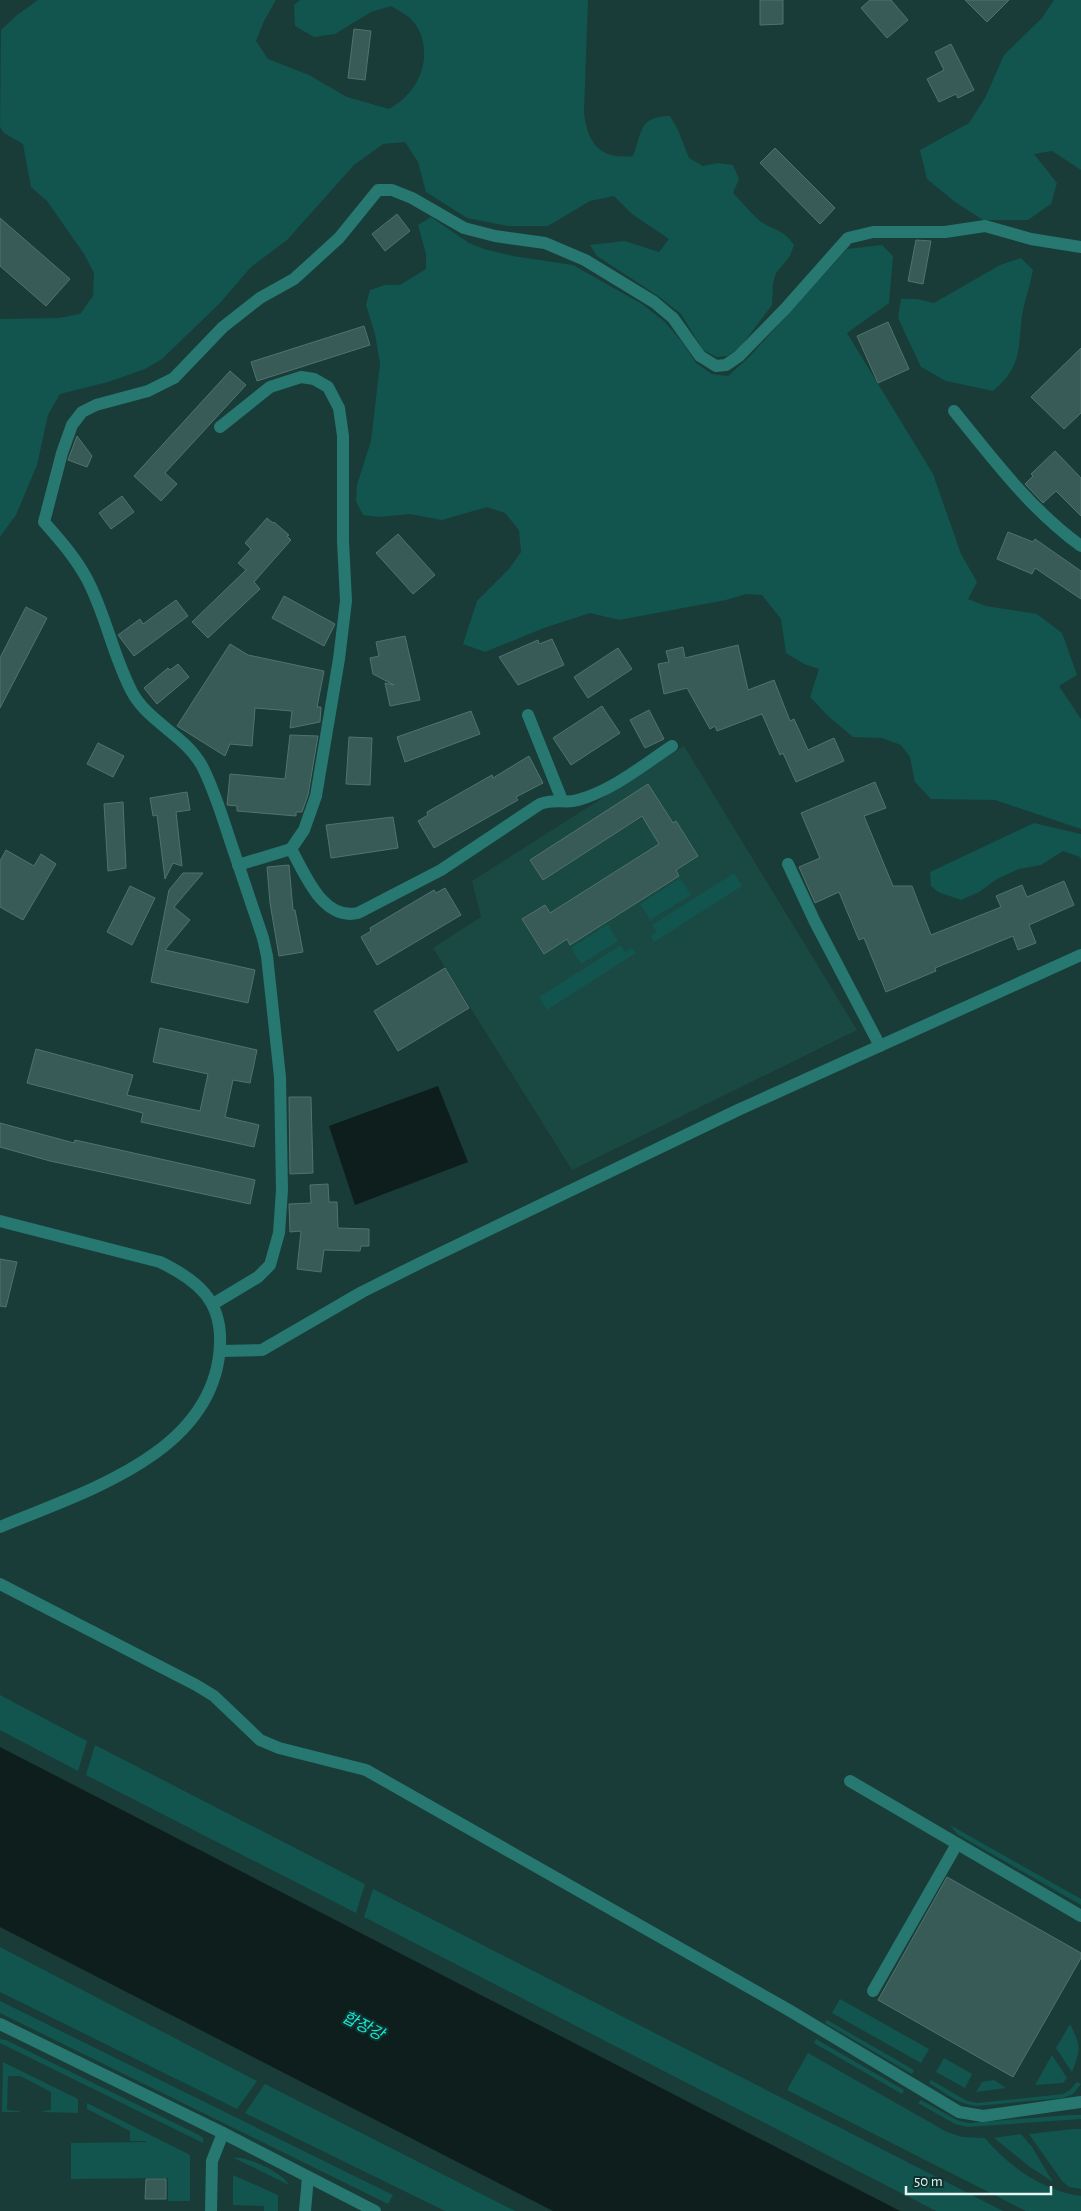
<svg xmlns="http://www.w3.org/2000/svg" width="1081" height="2211" font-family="'Alegreya Sans','Noto Sans KR',sans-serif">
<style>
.built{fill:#1a4843}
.green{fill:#12544e}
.water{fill:#0d1e1c}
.building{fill:#395b57;stroke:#50736e}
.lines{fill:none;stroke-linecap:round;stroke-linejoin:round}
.minor{stroke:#277870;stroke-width:12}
.labels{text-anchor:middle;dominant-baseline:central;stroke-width:4.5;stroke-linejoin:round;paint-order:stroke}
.water-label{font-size:16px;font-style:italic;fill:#18e5d4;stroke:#0e322e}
</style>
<rect width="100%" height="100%" fill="#193c38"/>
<polygon class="built" points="684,746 857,1030 572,1170 433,948 481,917 472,881"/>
<g class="green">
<path d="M38,0H276L264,21L256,41L268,59L309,75L347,97L389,109C395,105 402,101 407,95C427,75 431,40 411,19C406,14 397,10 391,6L371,12L335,34L314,37L295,26L294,5L300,0H588L584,112C587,144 601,160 633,156C643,131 638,117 670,116L678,130L689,158L703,166L718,163L733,165L739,179L733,193C742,202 750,212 759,220C773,231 783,228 794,245L790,256L776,273L773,283L772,305L739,349L727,356L717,357L703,350L681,314L658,296L597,256L590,245L625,241L659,252L669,239L632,214L614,196L590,201L548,226H508L467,218L426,192L418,162L405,142L383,144L354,165L287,240L251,267L220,303L162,359L145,369L108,382L60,394L48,415L37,465L16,515L0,537V319L59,318L80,314L93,296L94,273L84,254L47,201L31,187L23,144L4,133L0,127L1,30L17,15Z"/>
<polygon points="1054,0 1081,0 1081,170 1052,151 1034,154 1057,183 1051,204 1028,220 983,220 955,202 927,179 920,150 969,123 985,98 1004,55 1042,18"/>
<polygon points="431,217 469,243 484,249 513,256 573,265 642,304 665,322 682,342 696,363 712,374 728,376 749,357 847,249 882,245 893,256 889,303 847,333 933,474 961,554 977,582 968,599 986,606 1037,614 1062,633 1077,675 1059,686 1081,719 1081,829 995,800 931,799 915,782 910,757 901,745 882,738 853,737 828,716 810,697 819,669 804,664 786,653 781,619 762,595 746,594 726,600 619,620 590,613 544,628 485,652 463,644 477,601 509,569 521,552 519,530 505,513 487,507 442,520 410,514 379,517 363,515 356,501 357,485 371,441 380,364 375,334 366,305 370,290 385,285 400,285 426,269 426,254 418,225"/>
<path d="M1021,258L1033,270C1030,285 1025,300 1022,315C1018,349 1022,367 993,391L946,381L921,367L898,318L901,299H917L934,303L1000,265Z"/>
<polygon points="1034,823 1081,834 1081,860 1080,857 1063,851 1041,865 1019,869 997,879 979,892 961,900 938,892 931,886 930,872"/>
<polygon points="734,873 742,886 654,942 651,936 657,932 652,925"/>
<polygon points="680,878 691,895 650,920 640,904"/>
<polygon points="608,924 618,941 581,964 571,948"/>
<polygon points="621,945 625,952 632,948 636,953 547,1010 539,997"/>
<polygon points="0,1695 87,1741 78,1771 0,1730"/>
<polygon points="95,1745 365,1884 356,1913 86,1775"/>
<polygon points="950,1825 1081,1899 1081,1905 957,1834"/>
<polygon points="373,1889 1003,2211 936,2211 364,1917"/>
<polygon points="0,1947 257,2081 237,2109 0,1992"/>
<polygon points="840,1999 929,2049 921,2063 832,2013"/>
<polygon points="0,2001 393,2195 388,2204 0,2013"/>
<polygon points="827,2020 914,2070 912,2074 825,2023"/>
<path d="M1070,2024C1081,2046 1081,2049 1072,2072L1056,2048Z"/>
<polygon points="0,2039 6,2040 199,2135 203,2138 203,2143 0,2043"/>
<polygon points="816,2039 904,2090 902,2094 814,2043"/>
<path d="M808,2053L947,2132L962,2137L985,2138C1009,2167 1044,2191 1081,2196V2211H1026L787,2090Z"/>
<polygon points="1052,2055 1067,2078 1063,2083 1035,2085"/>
<polygon points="944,2058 972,2074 965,2088 936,2072"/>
<polygon points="3,2062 78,2099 78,2113 43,2112 43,2111 51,2110 51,2092 20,2076 8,2076 7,2110 20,2111 19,2112 2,2112"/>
<path d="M931,2080L967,2101L978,2103L1063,2094L1070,2090L1077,2082L1081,2084L1073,2094L1063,2098L977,2106C959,2105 944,2092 929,2083Z"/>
<polygon points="994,2080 1006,2088 976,2092 982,2082"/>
<polygon points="265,2084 515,2211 445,2211 245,2113"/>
<polygon points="921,2100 957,2120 969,2123 1069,2115 1081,2115 1081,2119 968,2127 955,2124 918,2103"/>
<polygon points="87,2103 190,2155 190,2201 168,2201 168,2178 71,2179 71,2143 146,2142 146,2141 130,2141 130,2131 87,2109"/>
<polygon points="1073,2129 1081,2129 1081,2189 1069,2187 1062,2181 1029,2134"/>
<polygon points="1021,2134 1032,2147 1053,2182 1030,2167 994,2138"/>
<path d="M234,2158C247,2156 282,2172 289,2185Z"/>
<polygon points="233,2175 278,2195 278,2211 264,2211 264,2206 233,2205"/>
</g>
<g class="water">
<polygon points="438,1086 468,1162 355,1205 329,1126"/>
<polygon points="0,1747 900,2211 553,2211 0,1927"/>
</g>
<g class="building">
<polygon points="760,0 783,0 783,24 760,25"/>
<polygon points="870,0 891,0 908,20 887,38 861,8"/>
<polygon points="965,0 1009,0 987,22"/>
<polygon points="354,29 371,31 365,80 348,78"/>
<polygon points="951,44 974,90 958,98 956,94 939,102 927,79 944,70 935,52"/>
<polygon points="775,148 835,208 820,224 760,163"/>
<polygon points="397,214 410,231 385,251 372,234"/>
<polygon points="0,218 70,279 46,306 0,266"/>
<polygon points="916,240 931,241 923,284 908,281"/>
<polygon points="888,322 909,369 878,383 857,336"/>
<polygon points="364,326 370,345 257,381 251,362"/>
<polygon points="1081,348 1081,413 1064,429 1031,397"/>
<polygon points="230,371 246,385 165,473 177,484 161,501 134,476"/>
<polygon points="77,436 92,456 87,467 68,460"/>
<polygon points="1055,451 1081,478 1081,516 1056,491 1043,503 1025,484 1033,476 1031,474"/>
<polygon points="122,496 134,512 111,529 99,513"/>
<polygon points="267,518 273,523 274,522 289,535 287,536 291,540 254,582 260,589 208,638 192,622 246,570 238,563 251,549 245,543"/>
<polygon points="1008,532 1033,542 1035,539 1081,571 1081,599 1035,568 1032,574 997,559"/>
<polygon points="398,534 435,575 413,594 376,553"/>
<polygon points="284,596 335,624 324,646 272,618"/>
<polygon points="176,600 188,616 134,656 118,635 140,619 143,624"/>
<polygon points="26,607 47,618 0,708 0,658"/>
<polygon points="405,636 420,700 390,706 385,683 394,685 373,674 370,658 379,656 376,642"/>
<polygon points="552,639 564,665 518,685 499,657 538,640 539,644"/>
<polygon points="230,644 248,655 324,671 317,707 321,707 320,722 290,728 292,711 255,708 252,746 230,744 225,756 177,726"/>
<polygon points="738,645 748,690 774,680 790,721 794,719 808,750 834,738 844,761 796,782 783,753 780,755 762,714 717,731 715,726 710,729 687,688 664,694 658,664 669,662 666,651 683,647 685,658"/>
<polygon points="618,648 632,669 588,698 574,677"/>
<polygon points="178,664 189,677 157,704 144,688 168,668 170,670"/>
<polygon points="602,706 620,733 571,765 553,738"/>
<polygon points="649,710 664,739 645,748 630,720"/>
<polygon points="471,711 480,734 405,762 397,737"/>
<polygon points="290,735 318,736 308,795 302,812 296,812 296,816 237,811 237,806 227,805 230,774 285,779"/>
<polygon points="349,737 372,738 370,785 346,784"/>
<polygon points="98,743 124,756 113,777 87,764"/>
<polygon points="529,756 543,783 516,797 518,800 434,848 418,821 428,815 427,812 492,775 493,778"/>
<polygon points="875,782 886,808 864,816 893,886 912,886 931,935 1001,907 996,896 1022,885 1027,897 1064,881 1074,905 1029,925 1036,943 1018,950 1013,936 935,968 936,971 886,992 864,938 859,940 839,892 815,903 799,867 820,858 801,813"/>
<polygon points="648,784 673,823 676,821 698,856 676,870 679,876 570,945 567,939 544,954 522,919 545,905 550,913 659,844 642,816 543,880 530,860"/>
<polygon points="187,792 190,810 176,812 182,866 173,863 165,879 157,815 153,816 150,798"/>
<polygon points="123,802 126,868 108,871 104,804"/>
<polygon points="393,817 398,848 331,858 326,825"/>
<polygon points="6,850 34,866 41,854 56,864 23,920 0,907 0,861"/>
<polygon points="289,865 293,910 295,910 303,952 279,956 270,903 267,867"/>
<polygon points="183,873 203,873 174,907 190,920 165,950 255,970 248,1003 151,982 169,890"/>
<polygon points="130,886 155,898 132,945 107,932"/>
<polygon points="445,888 461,915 377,965 361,937 371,931 370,928 434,890 436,893"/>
<polygon points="445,968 469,1008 398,1051 374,1011"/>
<polygon points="160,1028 257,1050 250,1083 233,1080 225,1117 259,1125 254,1147 141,1122 143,1113 27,1083 36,1049 133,1075 127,1095 200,1111 208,1074 153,1062"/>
<polygon points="289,1097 311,1097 313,1173 290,1174"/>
<polygon points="0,1123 74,1143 75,1140 255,1180 250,1204 50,1161 0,1147"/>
<polygon points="328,1184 329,1202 337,1202 338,1228 369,1229 369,1246 361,1246 360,1251 324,1250 321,1272 297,1269 301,1231 290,1232 289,1204 311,1203 310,1185"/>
<polygon points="0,1259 17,1262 6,1307 0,1306"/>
<polygon points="947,1877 1081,1953 1081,1958 1013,2077 878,2000"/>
<polygon points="146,2179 166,2179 166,2199 145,2199"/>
</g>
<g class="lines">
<g class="minor">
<path d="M954,411C993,459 1030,509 1081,546"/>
<polyline points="220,427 270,387 301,377 314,379 328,387 339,408 343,436 343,541 346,601 339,659 316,796 304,830 291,849 238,865"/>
<polyline points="528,715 562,800"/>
<path d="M291,849C305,873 322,921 358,913L441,870L540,804C556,798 565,804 578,800C613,790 642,766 672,746"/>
<polyline points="788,864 815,922 880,1046"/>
<path d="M0,1221L160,1262C197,1280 222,1300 220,1344C216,1454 83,1492 0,1527"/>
<path d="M213,1304L258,1277L270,1265L279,1233L282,1190L280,1077L267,956L263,938C252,905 241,873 230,840C222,816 214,789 202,766C185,735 148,722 132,692C113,656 106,615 87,579C75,557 60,540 44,522L62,453L72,425L82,412L96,405L148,391L174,378L223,327L260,298L294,279L339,238L378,190H392L412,198L464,228L495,236L545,243L585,260L654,302L673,318L700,356L716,366L726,365L739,356L785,309L848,238L873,232H945L985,226L1031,239L1081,247"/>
<polyline points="220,1351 262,1350 362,1292 420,1263 738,1110 1081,955"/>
<polyline points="0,1584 196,1685 214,1696 260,1740 279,1748 366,1770 787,2009 959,2112 983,2116 1081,2102"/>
<polyline points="850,1781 1081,1916"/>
<polyline points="873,1991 957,1844"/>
<polyline points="0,2024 223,2133 375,2211"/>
<polyline points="211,2211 212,2161 223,2133"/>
<polyline points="305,2211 308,2177"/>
</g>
</g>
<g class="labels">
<g class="water-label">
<text transform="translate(363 2026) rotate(27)">합장강</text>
</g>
</g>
<path d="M906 2186v8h145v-8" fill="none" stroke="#e3f6f3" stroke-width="2.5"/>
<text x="914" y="2186" font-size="15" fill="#e3f6f3" stroke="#0e322e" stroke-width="4" paint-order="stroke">50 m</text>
</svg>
